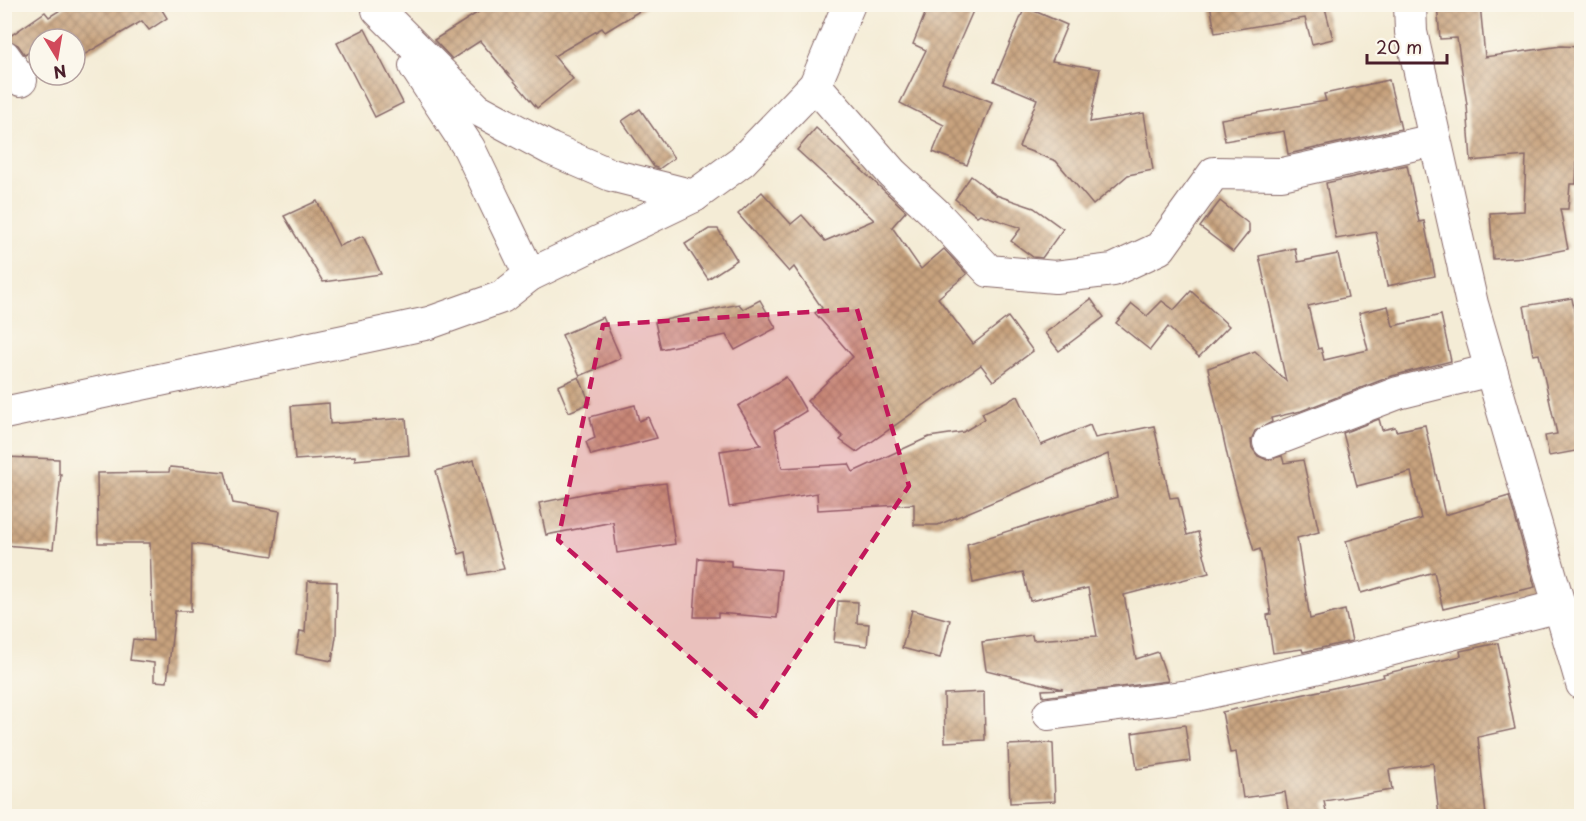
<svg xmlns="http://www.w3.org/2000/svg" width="1586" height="821" font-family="'Playpen Sans',sans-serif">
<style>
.building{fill:url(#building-cross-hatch)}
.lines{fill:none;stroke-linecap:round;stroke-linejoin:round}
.minor-casing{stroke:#866767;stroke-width:34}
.minor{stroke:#fff;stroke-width:32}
.marked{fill:#c2185b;fill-opacity:0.2;stroke:#c2185b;stroke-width:4.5;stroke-dasharray:12 8;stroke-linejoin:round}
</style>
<defs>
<pattern id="building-cross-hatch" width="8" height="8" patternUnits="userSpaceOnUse" patternTransform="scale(1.5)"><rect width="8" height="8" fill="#c8a37e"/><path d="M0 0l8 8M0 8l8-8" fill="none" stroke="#a48467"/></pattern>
</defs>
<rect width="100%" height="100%" fill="#fbf7ec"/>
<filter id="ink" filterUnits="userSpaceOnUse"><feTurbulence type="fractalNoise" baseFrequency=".0167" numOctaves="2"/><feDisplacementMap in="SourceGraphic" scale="12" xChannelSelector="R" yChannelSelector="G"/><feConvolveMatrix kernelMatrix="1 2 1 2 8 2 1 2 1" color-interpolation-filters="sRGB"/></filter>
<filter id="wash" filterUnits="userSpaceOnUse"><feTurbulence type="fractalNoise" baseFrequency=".008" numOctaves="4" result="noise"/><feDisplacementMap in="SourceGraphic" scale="24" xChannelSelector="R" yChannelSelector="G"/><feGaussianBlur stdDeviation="1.35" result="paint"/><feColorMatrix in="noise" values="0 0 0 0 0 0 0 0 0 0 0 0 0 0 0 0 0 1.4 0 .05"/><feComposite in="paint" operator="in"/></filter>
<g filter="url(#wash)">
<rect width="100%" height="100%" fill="#f4ecd6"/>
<g id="blocks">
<g class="building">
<polygon points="70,4 170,4 162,10 167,18 149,30 142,21 75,60 75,39 39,39 39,46 25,55 18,45 6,39 45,12 49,17"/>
<polygon points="491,4 651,4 605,32 602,28 554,56 573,79 537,108 480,41 452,59 434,40"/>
<polygon points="929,4 976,4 942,82 992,102 967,165 933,152 944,125 900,103 926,50 913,44"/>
<polygon points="1210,4 1324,4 1333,39 1312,44 1305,18 1215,33"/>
<polygon points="1437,4 1480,4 1485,57 1561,46 1581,47 1577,114 1581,114 1581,161 1577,161 1576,184 1570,184 1568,209 1560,209 1568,249 1528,257 1493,259 1490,213 1524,211 1526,156 1471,161 1467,105 1457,38 1440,39"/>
<polygon points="1025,7 1067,25 1052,61 1100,69 1090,122 1144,113 1153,170 1128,175 1093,205 1056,161 1019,147 1037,99 994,81"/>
<polygon points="365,29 403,103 375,117 337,43"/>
<polygon points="1389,80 1401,129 1288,154 1284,131 1225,141 1221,119 1326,101 1324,94"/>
<polygon points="640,109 674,158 659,169 654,167 622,121"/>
<polygon points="816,128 906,211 892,227 921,269 944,249 967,274 938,298 973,344 1008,317 1033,351 993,381 981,365 857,452 840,440 843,437 807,401 853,357 815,313 822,308 794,267 789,272 738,214 762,192 791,224 802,215 825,241 874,220 797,150"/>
<polygon points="1407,165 1419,222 1424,221 1435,276 1387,286 1376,232 1336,239 1326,183"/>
<polygon points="971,176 996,195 1034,208 1063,229 1042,258 1033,257 1011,241 1021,228 980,214 977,216 955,199"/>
<polygon points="317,201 339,246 363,236 381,274 323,282 284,216"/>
<polygon points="1220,201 1249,224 1249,232 1233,252 1200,227"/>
<polygon points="709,229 718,229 737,260 708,279 685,244"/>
<polygon points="1295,248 1298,262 1338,254 1348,297 1308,306 1318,349 1321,348 1324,360 1368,350 1359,313 1388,306 1393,326 1441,315 1451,361 1392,376 1301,411 1271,418 1272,422 1255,431 1251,440 1252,448 1258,456 1267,460 1282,456 1284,463 1303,460 1319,532 1297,538 1310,619 1345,610 1352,641 1303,652 1302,649 1273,653 1267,615 1271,614 1260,549 1254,551 1230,468 1208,368 1255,351 1286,381 1259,256"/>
<polygon points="1191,291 1229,326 1199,357 1168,327 1150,350 1116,323 1132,304 1147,316 1162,301 1174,310"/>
<polygon points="1572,298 1581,353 1581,450 1549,456 1545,436 1557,434 1539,354 1533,355 1524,306"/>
<polygon points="1091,299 1104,317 1059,351 1045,333"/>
<polygon points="760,300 776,328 735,350 726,335 661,349 655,322 739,304 743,309"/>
<polygon points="603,317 621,358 580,376 562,335"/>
<polygon points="579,377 590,403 569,412 558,386"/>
<polygon points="786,377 806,411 775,430 782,468 849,464 853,472 929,437 963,432 985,419 982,413 1018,396 1041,445 1090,425 1095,438 1154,426 1170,498 1178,497 1187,535 1198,532 1209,573 1124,595 1136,659 1158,652 1168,681 1043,697 1042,690 1063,689 986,670 982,642 1032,635 1033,640 1097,636 1088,588 1030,601 1023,572 973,583 967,544 1117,497 1108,454 938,525 914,525 914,504 818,510 817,493 729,507 720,451 761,445 738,406"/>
<polygon points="329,403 330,424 406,418 409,455 355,460 355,456 295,460 291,406"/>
<polygon points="635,405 639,421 648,417 657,438 591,455 586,442 595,438 590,417"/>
<polygon points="1379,419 1382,430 1395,427 1396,431 1425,425 1445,515 1509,496 1535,587 1443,609 1434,572 1361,593 1346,541 1421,519 1411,472 1357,486 1343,433"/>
<polygon points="4,457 59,459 59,474 61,474 53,549 4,545"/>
<polygon points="474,460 504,569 470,575 466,552 459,554 436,471"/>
<polygon points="170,467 225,472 233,503 280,511 273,556 192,544 191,611 175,611 167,682 154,681 154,663 130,660 133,639 153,641 150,543 98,543 97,473 169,472"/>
<polygon points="666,483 675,544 617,553 613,522 546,535 539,503 597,491"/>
<polygon points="698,558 731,561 731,566 781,570 777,618 718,613 718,617 694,617"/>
<polygon points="308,581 337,582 336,637 332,661 296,654 300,631 305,632"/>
<polygon points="838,601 858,602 857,623 869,624 867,646 834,642"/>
<polygon points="912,610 950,620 940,658 902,648"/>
<polygon points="1498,643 1515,729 1478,737 1486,816 1439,816 1433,763 1389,770 1392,790 1324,801 1327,816 1289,816 1285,792 1243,798 1236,752 1230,753 1222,712 1384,677 1383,674 1461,656 1460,651"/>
<polygon points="984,692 985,740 945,742 944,694"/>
<polygon points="1185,725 1190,761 1137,769 1132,733"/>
<polygon points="1050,743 1053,744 1055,801 1010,803 1008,745"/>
</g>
</g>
</g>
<g filter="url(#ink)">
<use href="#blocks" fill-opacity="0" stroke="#866767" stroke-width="1.5"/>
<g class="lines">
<g class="minor-casing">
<g id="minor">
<polyline points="1410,4 1411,32 1472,304 1582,684"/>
<polyline points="378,10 477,109 551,149 611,175 694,196"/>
<polyline points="4,56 21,80"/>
<polyline points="415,66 469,148 530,275"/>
<polyline points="815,85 892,173 935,213 989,271 1055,277 1113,270 1160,248 1214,173 1282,174 1434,140"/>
<polyline points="4,413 429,323 502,297 530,275 694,196 742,161 815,85 849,4"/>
<polyline points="1269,442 1398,393 1491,370"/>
<polyline points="1049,714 1197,695 1350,660 1560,606"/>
</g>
</g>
<use href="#minor" class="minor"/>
</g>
</g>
<path class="marked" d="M857,309L909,486L756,716L558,540L603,325Z"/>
<rect width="1586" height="821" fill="none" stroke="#fbf7ec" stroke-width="24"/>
<g transform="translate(57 57) rotate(169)"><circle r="28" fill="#fbf7ec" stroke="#b4a19f" stroke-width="1.5"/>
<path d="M0-4.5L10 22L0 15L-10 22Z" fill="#d1495b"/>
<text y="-9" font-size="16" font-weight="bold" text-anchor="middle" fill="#4a1f2b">N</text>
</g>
<path d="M1367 54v9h80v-9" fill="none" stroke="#4a1f2b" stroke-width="3"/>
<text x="1376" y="54" font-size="18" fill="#4a1f2b" stroke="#fbf7ec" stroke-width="4.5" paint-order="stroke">20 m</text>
</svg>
